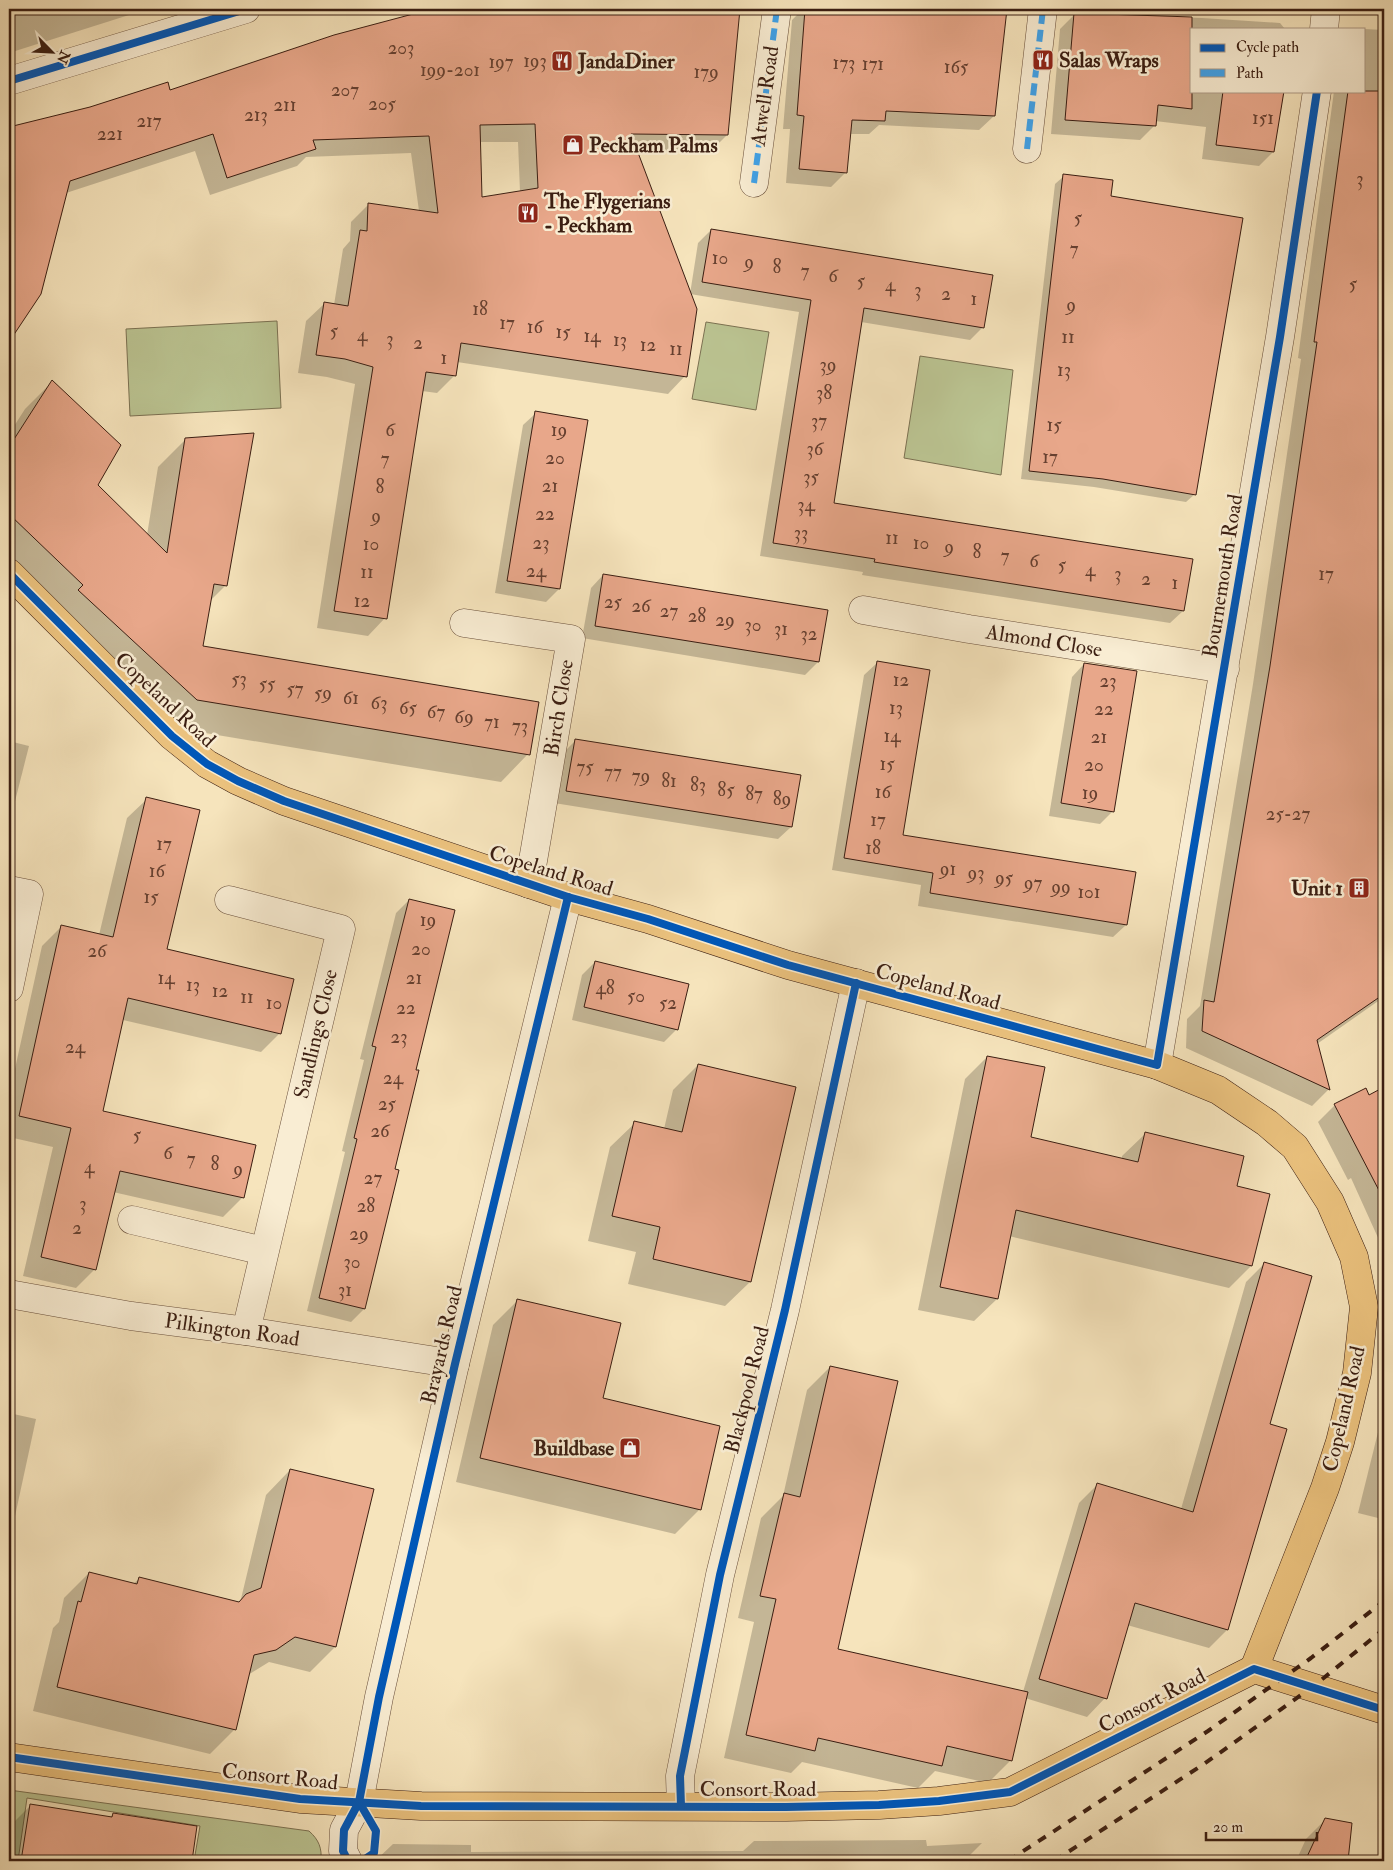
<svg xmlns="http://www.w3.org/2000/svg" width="1393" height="1870" font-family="'IM FELL Double Pica',serif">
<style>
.green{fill:#bbc492;stroke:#7b7152}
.shadow{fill:#0003;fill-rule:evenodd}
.building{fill:#e8a78a;stroke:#3b1e12;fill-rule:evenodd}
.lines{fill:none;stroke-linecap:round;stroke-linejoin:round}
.pedestrian-casing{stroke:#6a503c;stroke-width:29}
.minor-casing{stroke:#6a503c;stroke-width:29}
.primary-casing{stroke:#3b1e12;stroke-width:29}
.pedestrian{stroke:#f9edd3;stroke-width:28}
.minor{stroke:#f9edd3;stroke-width:28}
.primary{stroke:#ebc27e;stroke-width:28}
.rail{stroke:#3b1e12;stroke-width:4;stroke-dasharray:9 9;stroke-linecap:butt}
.quiet{stroke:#3fa2ea;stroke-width:6;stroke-dasharray:12 6;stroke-linecap:butt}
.cycleway-casing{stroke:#f9edd3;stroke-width:11}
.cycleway{stroke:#0057b8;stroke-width:8}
.labels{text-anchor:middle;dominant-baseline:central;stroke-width:5;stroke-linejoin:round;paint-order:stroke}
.number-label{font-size:19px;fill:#664030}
.poi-label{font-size:21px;font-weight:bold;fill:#3b1e12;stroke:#f9edd3;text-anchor:start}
.street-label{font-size:21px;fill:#3b1e12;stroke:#f9edd3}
</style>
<rect width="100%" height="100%" fill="#f6e4bc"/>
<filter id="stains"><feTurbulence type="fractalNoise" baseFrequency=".004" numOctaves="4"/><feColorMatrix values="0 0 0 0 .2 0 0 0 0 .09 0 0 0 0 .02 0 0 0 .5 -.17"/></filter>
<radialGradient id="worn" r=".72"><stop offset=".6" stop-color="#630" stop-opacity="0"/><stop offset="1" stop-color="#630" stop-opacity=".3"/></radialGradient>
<g class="green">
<polygon points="277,321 281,408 130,416 126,329"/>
<polygon points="706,322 769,332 756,410 692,399"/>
<polygon points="920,356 1013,370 1001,475 904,458"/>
<path d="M9,1790L309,1831C319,1840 322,1848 321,1861H194L200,1826L27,1798L18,1861H9Z"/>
</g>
<g class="shadow">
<polygon points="9,9 148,9 9,53"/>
<path d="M688,9H739L727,135L709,153L636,152L685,376L668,394L457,362L454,376L437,393L422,391L385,618L368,636L317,628L355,384L327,377L298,373L306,321L324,304L334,305L343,249L350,241L351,222L369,204L419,211L411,153L306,157L297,166L210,195L195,151L66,193L40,293L9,340V128L169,91L668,14L673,10ZM479,142H518L520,192L480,198Z"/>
<polygon points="803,9 1005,10 994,116 979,130 879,125 869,134 849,134 846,172 831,187 786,183 790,129 783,129 792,20"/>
<polygon points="1075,14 1202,18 1280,23 1285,29 1192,29 1192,91 1282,91 1273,152 1259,166 1202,159 1206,127 1155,121 1154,126 1140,140 1051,134 1060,29"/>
<polygon points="1364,29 1384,30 1384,997 1317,1044 1329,1089 1312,1106 1186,1048 1187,1019 1200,1006 1253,684 1301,359 1298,358 1334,91 1364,91"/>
<polygon points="1064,176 1110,197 1195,494 1186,502 1094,487 1021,479 1055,184"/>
<polygon points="711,230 983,327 970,340 861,322 832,504 1183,611 1170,623 862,575 863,572 760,556 799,312 690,294 698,243"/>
<polygon points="52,382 97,485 147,535 158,467 186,439 226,585 210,601 201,647 528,754 501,782 169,727 9,568 9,434 25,409"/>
<polygon points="536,413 586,421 559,589 546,602 495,593 523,425"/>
<polygon points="603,575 826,611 818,662 805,675 582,638 591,588"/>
<polygon points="877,663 902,836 1126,925 1113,937 918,906 921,885 832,870 864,675"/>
<polygon points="1084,664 1113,811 1100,824 1049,816 1072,677"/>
<polygon points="576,740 791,827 778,839 554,803 563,753"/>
<polygon points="9,741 29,746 9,825"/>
<polygon points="147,799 166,950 280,1033 261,1052 123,1020 102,1112 254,1146 242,1198 223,1217 113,1192 95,1269 76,1288 23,1276 53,1147 9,1137 9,1096 42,946 61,927 99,935 127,818"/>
<polygon points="409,900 414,1071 394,1170 397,1171 364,1309 351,1322 307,1311 345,1152 342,1151 364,1060 360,1059 396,913"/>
<polygon points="595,962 676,1030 664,1042 572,1020 582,975"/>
<polygon points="987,1057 1029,1138 1122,1160 1122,1156 1145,1134 1235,1187 1251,1266 1229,1288 1009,1236 997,1299 974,1321 918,1310 965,1079"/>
<polygon points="698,1065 750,1282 725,1306 628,1284 636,1252 588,1241 610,1147 635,1123 664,1129 673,1090"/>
<polygon points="1384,1089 1384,1251 1351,1178 1348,1180 1318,1122 1335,1105 1369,1097"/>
<polygon points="1264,1264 1269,1425 1285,1430 1227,1630 1209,1648 1127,1625 1105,1698 1087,1717 1025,1698 1011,1760 988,1783 935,1771 918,1788 802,1762 791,1773 724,1758 754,1622 738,1618 761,1518 783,1496 807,1390 830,1367 837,1650 1023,1692 1079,1503 1098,1484 1181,1509 1246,1282"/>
<polygon points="518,1300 601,1399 700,1509 675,1534 456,1482 493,1325"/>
<polygon points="1384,1408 1384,1517 1382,1519 1358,1513"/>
<polygon points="9,1413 36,1419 9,1544"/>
<polygon points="290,1470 373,1490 335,1647 310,1672 269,1662 248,1675 235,1729 210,1754 33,1711 53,1628 59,1622 64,1598 89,1573 133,1584 139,1579 240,1603 266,1495"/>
<polygon points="31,1805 110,1818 113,1814 196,1827 191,1861 9,1861 9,1827"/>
<polygon points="1326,1819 1351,1824 1347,1861 1296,1861 1306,1839"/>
<polygon points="926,1840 927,1846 982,1843 964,1861 375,1861 393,1844 471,1845 471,1852 743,1851 754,1841"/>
</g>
<g class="building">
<path d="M566,9H605L672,13V9H740L728,135L631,134L697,309L687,377L461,343L456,376L426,372L387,619L334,611L373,367L345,359L316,355L324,302L348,306L360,230L367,231L368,203L438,213L429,136L313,140L316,149L227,178L213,134L70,181L41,294L9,342V127L90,107L168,82L170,90L334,35L413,14ZM535,124L538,188L482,197L480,125Z"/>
<polygon points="805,9 1007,9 995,116 886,111 885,121 852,120 847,173 799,169 804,116 797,115"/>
<polygon points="1074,13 1192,17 1192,109 1158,105 1156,126 1065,120"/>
<polygon points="1223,91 1284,91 1274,152 1216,145"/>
<polygon points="1348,91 1384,91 1384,994 1317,1040 1330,1090 1202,1031 1204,1000 1214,1002 1270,666 1317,342 1314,342"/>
<polygon points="1063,174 1113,180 1111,196 1243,218 1196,495 1103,479 1029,471"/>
<polygon points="711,229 993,275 984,328 864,308 834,503 1193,559 1184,611 874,562 875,559 773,543 811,300 702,282"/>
<polygon points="52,380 121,445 98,485 167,553 185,438 254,433 227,586 214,584 203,646 539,702 530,755 197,700 78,590 83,585 9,514 9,447"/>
<polygon points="535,411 588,420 560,589 507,581"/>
<polygon points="603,574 828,610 819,662 595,626"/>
<polygon points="877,661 930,670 903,835 1136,872 1127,925 930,893 933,873 844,858"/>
<polygon points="1084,663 1137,671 1114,812 1061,803"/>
<polygon points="575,739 801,775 792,827 566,791"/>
<polygon points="146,797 200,810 167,949 294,979 281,1034 128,998 103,1111 256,1145 244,1198 120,1171 96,1270 41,1257 71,1128 19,1116 61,925 113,937"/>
<polygon points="409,899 455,910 416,1070 419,1070 395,1169 399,1170 365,1309 319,1298 357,1139 354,1138 376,1047 372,1046"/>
<polygon points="595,961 689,984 678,1030 584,1007"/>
<polygon points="987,1056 1045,1067 1031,1137 1138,1162 1145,1132 1244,1156 1237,1186 1270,1194 1252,1266 1016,1210 998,1299 940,1287"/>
<polygon points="698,1064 796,1087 751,1282 653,1259 660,1227 612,1216 634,1121 682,1132"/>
<polygon points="1384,1087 1384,1200 1334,1104 1366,1088 1369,1095"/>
<polygon points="1264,1262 1312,1276 1270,1424 1287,1429 1228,1630 1135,1603 1107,1699 1039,1679 1097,1483 1193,1512"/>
<polygon points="517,1299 621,1323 603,1398 720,1426 701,1510 480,1458"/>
<polygon points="830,1366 898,1381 838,1649 1028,1692 1012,1761 947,1746 942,1766 818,1738 815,1751 746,1735 776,1599 760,1596 784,1493 800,1497"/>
<polygon points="290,1469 374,1489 336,1647 295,1637 276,1650 254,1655 236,1730 57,1687 78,1601 81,1602 89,1572 137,1584 139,1577 239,1602 246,1594 261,1588"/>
<polygon points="30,1804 112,1817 113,1813 197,1826 192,1861 21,1861"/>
<polygon points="1325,1818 1352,1823 1348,1861 1305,1861"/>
</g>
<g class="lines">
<g class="pedestrian-casing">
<g id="pedestrian">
<polyline points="1027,149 1043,9"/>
<polyline points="754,183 777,9"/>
</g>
</g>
<g class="minor-casing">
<g id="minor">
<polyline points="1324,29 1326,9"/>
<polyline points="9,81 246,9"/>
<polyline points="863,610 969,629 1225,669"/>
<polyline points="464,623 571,639 529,884"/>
<polyline points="9,890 29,894 9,988"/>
<polyline points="229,900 341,929 246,1331"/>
<polyline points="1157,1065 1280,337 1317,91"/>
<polyline points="132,1220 264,1251"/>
<polyline points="9,1294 131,1316 246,1331 455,1364"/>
<polyline points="681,1806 680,1776 720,1575 785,1310 856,983"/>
<polyline points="348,1861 343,1851 344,1830 359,1802 379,1697 455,1364 568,897"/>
</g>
</g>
<g class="primary-casing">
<g id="primary">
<polyline points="9,573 172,736 207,764 238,781 284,801 568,897 648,919 788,965 1157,1065 1218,1090 1267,1123 1295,1147 1330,1202 1354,1257 1364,1307 1357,1373 1340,1442 1325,1488 1254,1669"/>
<polyline points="9,1757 300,1799 421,1806 786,1807 879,1805 939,1801 1010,1792 1254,1669 1384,1710"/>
</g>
</g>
<use href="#pedestrian" class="pedestrian"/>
<use href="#minor" class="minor"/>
<use href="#primary" class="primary"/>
<g class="rail">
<polyline points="1008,1861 1208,1731 1311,1658 1384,1601"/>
<polyline points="1054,1861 1204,1764 1315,1685 1384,1629"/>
</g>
<g class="quiet">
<polyline points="1027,149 1043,9"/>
<polyline points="754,183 777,9"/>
</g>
<g class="cycleway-casing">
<g id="cycleway">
<polyline points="9,81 246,9"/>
<polyline points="9,573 172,736 207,764 238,781 284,801 568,897 648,919 788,965 1157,1065 1280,337 1317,91"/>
<polyline points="9,1757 300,1799 421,1806 786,1807 879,1805 939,1801 1010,1792 1254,1669 1384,1710"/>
<polyline points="359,1802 376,1831 374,1853 362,1861"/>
<polyline points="681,1806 680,1776 720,1575 785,1310 856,983"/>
<polyline points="348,1861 343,1851 344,1830 359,1802 379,1697 455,1364 568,897"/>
</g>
</g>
<use href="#cycleway" class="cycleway"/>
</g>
<defs>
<g id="restaurant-square" transform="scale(1.125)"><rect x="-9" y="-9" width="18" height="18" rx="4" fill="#8f2418" stroke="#f9edd3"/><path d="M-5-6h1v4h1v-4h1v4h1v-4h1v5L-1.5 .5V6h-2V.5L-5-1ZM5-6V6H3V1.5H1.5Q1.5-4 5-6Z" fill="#fff"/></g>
<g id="shop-square" transform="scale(1.125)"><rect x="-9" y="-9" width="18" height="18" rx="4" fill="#8f2418" stroke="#f9edd3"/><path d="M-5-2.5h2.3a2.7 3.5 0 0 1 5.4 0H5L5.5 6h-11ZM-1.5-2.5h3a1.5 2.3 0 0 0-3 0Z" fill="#fff"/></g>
<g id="building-square" transform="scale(1.125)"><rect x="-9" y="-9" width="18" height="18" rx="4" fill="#8f2418" stroke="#f9edd3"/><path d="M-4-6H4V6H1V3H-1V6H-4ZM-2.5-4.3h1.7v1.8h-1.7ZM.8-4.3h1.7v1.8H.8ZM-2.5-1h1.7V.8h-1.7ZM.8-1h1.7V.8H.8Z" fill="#fff"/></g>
</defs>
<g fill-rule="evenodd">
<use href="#restaurant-square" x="1043" y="60"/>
<use href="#restaurant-square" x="562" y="61"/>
<use href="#shop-square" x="573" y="145"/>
<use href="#restaurant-square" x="528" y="213"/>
<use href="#building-square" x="1359" y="888"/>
<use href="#shop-square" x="630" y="1448"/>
</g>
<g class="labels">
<g class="number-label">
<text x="401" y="48">203</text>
<text x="535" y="61">193</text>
<text x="501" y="62">197</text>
<text x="844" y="63">173</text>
<text x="873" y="64">171</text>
<text x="956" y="67">165</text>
<text x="450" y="70">199-201</text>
<text x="706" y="72">179</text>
<text x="345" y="90">207</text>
<text x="382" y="104">205</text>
<text x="285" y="105">211</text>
<text x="256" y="115">213</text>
<text x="1263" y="118">151</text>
<text x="149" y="121">217</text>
<text x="110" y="134">221</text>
<text x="1360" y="179">3</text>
<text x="1078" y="218">5</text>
<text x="1074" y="249">7</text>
<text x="720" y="258">10</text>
<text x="749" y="262">9</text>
<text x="777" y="267">8</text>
<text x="805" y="271">7</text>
<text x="833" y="276">6</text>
<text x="861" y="281">5</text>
<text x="1353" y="284">5</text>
<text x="890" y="285">4</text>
<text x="918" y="290">3</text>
<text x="946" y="294">2</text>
<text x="974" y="299">1</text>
<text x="1071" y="305">9</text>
<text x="480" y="309">18</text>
<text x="507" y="323">17</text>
<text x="535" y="327">16</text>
<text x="334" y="331">5</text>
<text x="563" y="332">15</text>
<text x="362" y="335">4</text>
<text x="592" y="336">14</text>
<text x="1068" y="337">11</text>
<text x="390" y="339">3</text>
<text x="620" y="340">13</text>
<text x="418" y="343">2</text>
<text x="648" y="345">12</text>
<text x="676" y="349">11</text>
<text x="444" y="358">1</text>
<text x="828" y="365">39</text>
<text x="1064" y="370">13</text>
<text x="824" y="393">38</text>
<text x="819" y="421">37</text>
<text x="1054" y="425">15</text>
<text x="390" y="430">6</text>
<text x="559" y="430">19</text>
<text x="815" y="449">36</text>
<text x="1050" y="457">17</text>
<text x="555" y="458">20</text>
<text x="385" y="459">7</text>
<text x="811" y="477">35</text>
<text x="550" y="486">21</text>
<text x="380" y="487">8</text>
<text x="806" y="505">34</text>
<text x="545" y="514">22</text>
<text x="376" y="516">9</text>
<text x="801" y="533">33</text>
<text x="892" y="538">11</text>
<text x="541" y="543">23</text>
<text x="921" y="543">10</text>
<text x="371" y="544">10</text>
<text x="949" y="547">9</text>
<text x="977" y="552">8</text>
<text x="1005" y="556">7</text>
<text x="1034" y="561">6</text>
<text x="1062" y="565">5</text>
<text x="1090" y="570">4</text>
<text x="536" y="571">24</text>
<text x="367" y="572">11</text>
<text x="1118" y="574">3</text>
<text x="1326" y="574">17</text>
<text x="1146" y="579">2</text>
<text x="1175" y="583">1</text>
<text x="362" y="601">12</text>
<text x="613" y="602">25</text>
<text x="641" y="606">26</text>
<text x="669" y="611">27</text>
<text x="697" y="616">28</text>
<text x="725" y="620">29</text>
<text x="753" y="625">30</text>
<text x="781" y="629">31</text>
<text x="809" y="634">32</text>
<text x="239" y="679">53</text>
<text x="901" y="680">12</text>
<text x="1108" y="681">23</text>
<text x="267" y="684">55</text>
<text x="295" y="689">57</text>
<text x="323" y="693">59</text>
<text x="351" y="698">61</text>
<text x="379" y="703">63</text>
<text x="408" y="708">65</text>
<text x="896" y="708">13</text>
<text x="1104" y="709">22</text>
<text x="436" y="712">67</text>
<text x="464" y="717">69</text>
<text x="492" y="722">71</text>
<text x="520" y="726">73</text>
<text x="892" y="736">14</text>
<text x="1099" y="737">21</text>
<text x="887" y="764">15</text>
<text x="1094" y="765">20</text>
<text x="585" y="767">75</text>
<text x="613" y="772">77</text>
<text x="641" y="776">79</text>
<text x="669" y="781">81</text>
<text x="698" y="785">83</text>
<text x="726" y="790">85</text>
<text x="883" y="792">16</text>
<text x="1090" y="793">19</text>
<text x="754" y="794">87</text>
<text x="782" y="799">89</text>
<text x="1288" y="814">25-27</text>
<text x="878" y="820">17</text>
<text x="164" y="844">17</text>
<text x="873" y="848">18</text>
<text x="948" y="869">91</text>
<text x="157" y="871">16</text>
<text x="976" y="873">93</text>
<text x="1004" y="878">95</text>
<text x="1033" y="883">97</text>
<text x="1061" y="887">99</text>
<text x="1089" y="892">101</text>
<text x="151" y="897">15</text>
<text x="428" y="920">19</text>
<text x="421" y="949">20</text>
<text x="97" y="951">26</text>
<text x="166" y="978">14</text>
<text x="414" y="978">21</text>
<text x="193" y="985">13</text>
<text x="605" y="988">48</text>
<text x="220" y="991">12</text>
<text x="636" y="996">50</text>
<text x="247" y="997">11</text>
<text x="274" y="1003">10</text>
<text x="668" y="1003">52</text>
<text x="406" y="1008">22</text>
<text x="399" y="1037">23</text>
<text x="75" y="1047">24</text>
<text x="393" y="1078">24</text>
<text x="387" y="1104">25</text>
<text x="380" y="1131">26</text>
<text x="137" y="1135">5</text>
<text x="168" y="1153">6</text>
<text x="191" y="1159">7</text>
<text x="215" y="1164">8</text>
<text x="89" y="1167">4</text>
<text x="238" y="1169">9</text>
<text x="373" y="1178">27</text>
<text x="83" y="1204">3</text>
<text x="366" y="1206">28</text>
<text x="77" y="1228">2</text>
<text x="359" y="1234">29</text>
<text x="352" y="1262">30</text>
<text x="345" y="1290">31</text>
</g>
<g class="poi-label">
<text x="1059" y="60">Salas Wraps</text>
<text x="578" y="61">JandaDiner</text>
<text x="589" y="145">Peckham Palms</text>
<text x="544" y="201">The Flygerians<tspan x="544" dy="24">- Peckham</tspan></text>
<text x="1343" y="888" text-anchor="end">Unit 1</text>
<text x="614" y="1448" text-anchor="end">Buildbase</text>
</g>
<g class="street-label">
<text transform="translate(765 96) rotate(-82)">Atwell Road</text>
<text transform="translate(1223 576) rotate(-81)">Bournemouth Road</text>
<text transform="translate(1044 641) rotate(9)">Almond Close</text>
<text transform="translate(165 700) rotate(43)">Copeland Road</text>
<text transform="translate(559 708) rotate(-81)">Birch Close</text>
<text transform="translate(551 871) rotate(17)">Copeland Road</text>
<text transform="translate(938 987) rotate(15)">Copeland Road</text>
<text transform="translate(316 1034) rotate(-77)">Sandlings Close</text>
<text transform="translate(232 1330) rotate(8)">Pilkington Road</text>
<text transform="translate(442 1345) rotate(-77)">Brayards Road</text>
<text transform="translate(747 1390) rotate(-76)">Blackpool Road</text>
<text transform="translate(1344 1409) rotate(-77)">Copeland Road</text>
<text transform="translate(1152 1701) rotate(-27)">Consort Road</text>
<text transform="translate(280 1777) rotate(6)">Consort Road</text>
<text x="758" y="1789">Consort Road</text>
</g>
</g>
<rect width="1393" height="1870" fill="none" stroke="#f6e4bc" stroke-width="30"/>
<rect x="10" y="10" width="1373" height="1850" fill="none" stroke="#3b1e12" stroke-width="2.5"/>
<rect x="15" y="15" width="1363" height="1840" fill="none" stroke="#3b1e12"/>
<rect x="1190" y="28" width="175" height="65" fill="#f9edd3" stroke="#ad9a86"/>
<rect x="1200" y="44" width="25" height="8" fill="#0057b8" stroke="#ad9a86"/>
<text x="1236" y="52" font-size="15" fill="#3b1e12">Cycle path</text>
<rect x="1200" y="69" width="25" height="8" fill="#3fa2ea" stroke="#ad9a86"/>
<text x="1236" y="78" font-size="15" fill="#3b1e12">Path</text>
<g transform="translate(52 52) rotate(114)" stroke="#f9edd3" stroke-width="4" paint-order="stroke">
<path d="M0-4L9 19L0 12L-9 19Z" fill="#3b1e12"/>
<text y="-8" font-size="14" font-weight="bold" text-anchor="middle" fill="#3b1e12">N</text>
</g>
<path d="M1206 1832v8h111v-8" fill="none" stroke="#3b1e12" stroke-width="2.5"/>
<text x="1213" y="1832" font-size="15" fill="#3b1e12" stroke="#f9edd3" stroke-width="4" paint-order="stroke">20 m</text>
<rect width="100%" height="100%" filter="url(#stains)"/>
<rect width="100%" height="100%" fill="url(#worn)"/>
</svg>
